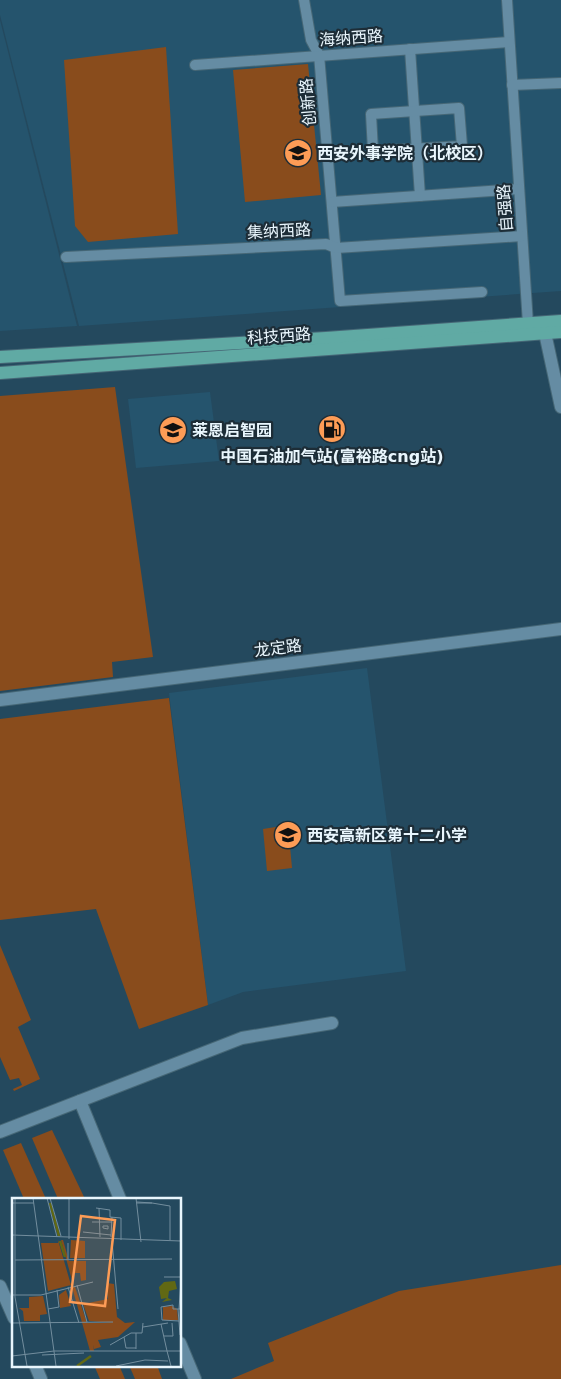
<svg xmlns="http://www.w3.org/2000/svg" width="561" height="1379" font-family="'DejaVu Sans','Noto Sans SC',sans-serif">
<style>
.built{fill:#25546d}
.green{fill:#894c1c}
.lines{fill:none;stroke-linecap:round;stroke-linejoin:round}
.minor-casing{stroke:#466776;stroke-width:12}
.tertiary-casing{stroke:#466776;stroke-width:14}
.primary-casing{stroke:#466776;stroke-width:14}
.minor{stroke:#658ca3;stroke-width:10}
.tertiary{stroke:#658ca3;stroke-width:12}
.primary{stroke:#60aaa4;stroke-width:12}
.labels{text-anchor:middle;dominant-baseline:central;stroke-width:4.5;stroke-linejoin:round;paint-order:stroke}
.street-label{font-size:16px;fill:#e9f6fd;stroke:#1d2d37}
.poi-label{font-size:16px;font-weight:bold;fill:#e9f6fd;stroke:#1d2d37;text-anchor:start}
.inset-river{fill:none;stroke:#616813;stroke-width:2.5}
.inset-road{fill:none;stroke:#738e9e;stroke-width:1}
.view{fill:#fd9c56;fill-opacity:0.15;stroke:#fd9c56;stroke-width:2.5}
.inset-edge{fill:none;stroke:#e9f6fd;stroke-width:2.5}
</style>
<rect width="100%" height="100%" fill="#24495e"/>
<g class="built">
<polygon points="0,0 561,0 561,291 79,326 0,15"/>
<polygon points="0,20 77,326 0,331"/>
<polygon points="210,392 219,461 136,468 128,399"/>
<polygon points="367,668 406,971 243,992 208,1005 169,693"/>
</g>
<g class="green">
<polygon points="166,47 178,234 88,242 75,226 64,60"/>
<polygon points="308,64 321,195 245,202 233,70"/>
<polygon points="115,387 153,657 112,662 113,677 0,691 0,396"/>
<polygon points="169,698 208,1005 139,1029 96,909 0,920 0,719"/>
<polygon points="288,825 292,868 267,871 263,829"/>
<polygon points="0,945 31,1020 18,1027 40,1079 14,1091 13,1089 22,1085 19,1078 10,1080 0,1057"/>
<polygon points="52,1130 85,1199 58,1199 32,1138"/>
<polygon points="21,1143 46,1199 24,1199 3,1150"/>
<polygon points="561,1265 561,1379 231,1379 274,1361 268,1343 399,1291"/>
<polygon points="94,1365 119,1365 125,1379 100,1379"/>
<polygon points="129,1365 157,1365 162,1379 135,1379"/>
</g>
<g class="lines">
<g class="minor-casing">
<g id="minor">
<polyline points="304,0 311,40 319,55 340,301 482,292"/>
<polyline points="507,0 528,324"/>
<polyline points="410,49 420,196"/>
<polyline points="195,65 509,42"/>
<polyline points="512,85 561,83"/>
<polygon points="459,108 462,146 373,151 371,114"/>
<polyline points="332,202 519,189"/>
<polyline points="66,257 326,244 336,248 522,236"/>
</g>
</g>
<g class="tertiary-casing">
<g id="tertiary">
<polyline points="545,333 561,407"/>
<polyline points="0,700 561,629"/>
<polyline points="80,1101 120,1199"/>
<polyline points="0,1132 242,1038 332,1023"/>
<polyline points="0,1286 14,1318"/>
<polyline points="180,1343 195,1379"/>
<polyline points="35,1365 41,1379"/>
</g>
</g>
<g class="primary-casing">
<g id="primary">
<polyline points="0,357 326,338 561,321"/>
<polyline points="0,373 561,332"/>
</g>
</g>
<use href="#minor" class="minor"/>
<use href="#tertiary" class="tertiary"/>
<use href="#primary" class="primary"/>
</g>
<defs>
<g id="university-disc" transform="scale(1.4375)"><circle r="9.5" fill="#fd9c56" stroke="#1d2d37"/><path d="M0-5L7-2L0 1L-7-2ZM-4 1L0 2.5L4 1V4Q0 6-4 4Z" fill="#111"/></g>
<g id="fuel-disc" transform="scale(1.4375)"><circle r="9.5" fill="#fd9c56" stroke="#1d2d37"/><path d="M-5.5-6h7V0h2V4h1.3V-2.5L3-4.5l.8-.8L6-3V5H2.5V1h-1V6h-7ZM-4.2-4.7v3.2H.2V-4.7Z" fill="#111"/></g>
<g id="school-disc" transform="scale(1.4375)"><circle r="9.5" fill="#fd9c56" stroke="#1d2d37"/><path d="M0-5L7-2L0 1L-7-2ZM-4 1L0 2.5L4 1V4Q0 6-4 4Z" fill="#111"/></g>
</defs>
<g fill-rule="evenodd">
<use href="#university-disc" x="298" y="153"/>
<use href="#fuel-disc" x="332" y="429"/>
<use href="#school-disc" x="173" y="430"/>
<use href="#school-disc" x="288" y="835"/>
</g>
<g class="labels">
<g class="street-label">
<text transform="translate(351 38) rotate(-4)">海纳西路</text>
<text transform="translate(308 102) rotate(-95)">创新路</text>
<text transform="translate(505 208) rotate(-94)">自强路</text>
<text transform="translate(279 231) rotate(-3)">集纳西路</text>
<text transform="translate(279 336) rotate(-4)">科技西路</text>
<text transform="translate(278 648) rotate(-7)">龙定路</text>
</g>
<g class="poi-label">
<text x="317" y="153">西安外事学院（北校区）</text>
<text x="192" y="430">莱恩启智园</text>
<text x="332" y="456" text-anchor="middle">中国石油加气站(富裕路cng站)</text>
<text x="307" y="835">西安高新区第十二小学</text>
</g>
</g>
<g transform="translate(12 1198)">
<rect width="169" height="169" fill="#24495e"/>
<path d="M46,42L59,87L36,93L29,45H46ZM49,42H51L57,63H74V82L69,83L68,75H61V86ZM59,42L73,43V60H58ZM95,85L102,86L105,119L113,125L123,124L106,139L86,142L89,149L82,151L81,147L82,153H78L60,89H63L75,125H101L77,123L71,106L96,101ZM54,92L59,108L48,110L47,97ZM31,98L35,116L28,117V123H12L11,113L7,110H17V99ZM160,108L165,111L166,122H151V109Z" fill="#894c1c"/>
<path d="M163,83L165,91L157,93L156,100L160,102L150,104L155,100L149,101L147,89L152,84Z" fill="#616813"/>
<path class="inset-river" d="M38,5L47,38M48,43L53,59M65,168L79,158"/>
<path class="inset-road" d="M3,0V38M21,0L44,168M35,0L45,39M38,0L49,38M57,0V41M124,0L129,44M125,4L140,5H125M0,5H22M140,5L158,8V42M84,10L98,12V19L109,20V42M87,10L88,39M80,24H100M91,28H96V31L91,30ZM71,34L99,37M0,37L169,43M3,38V99L15,168M99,39L100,19M100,43L106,111M56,61V45M3,62L160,61M152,79H169M65,87L75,124M56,89L67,125M0,97H29L81,84M36,111L47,109L45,92M166,111L168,137M167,111L169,82M167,123L150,122L149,109L161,107V111H169M0,125L101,124M149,126L155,153M131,129L156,125M124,135V151M152,138H161L160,125M112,139L114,150H124M98,147L119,135H130L131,125M155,153L159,168M30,157L72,155M0,158L42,153H169M104,168L133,162L156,163"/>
<path class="view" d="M69,18L103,22L93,108L58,104Z"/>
<rect width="169" height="169" class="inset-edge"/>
</g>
</svg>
